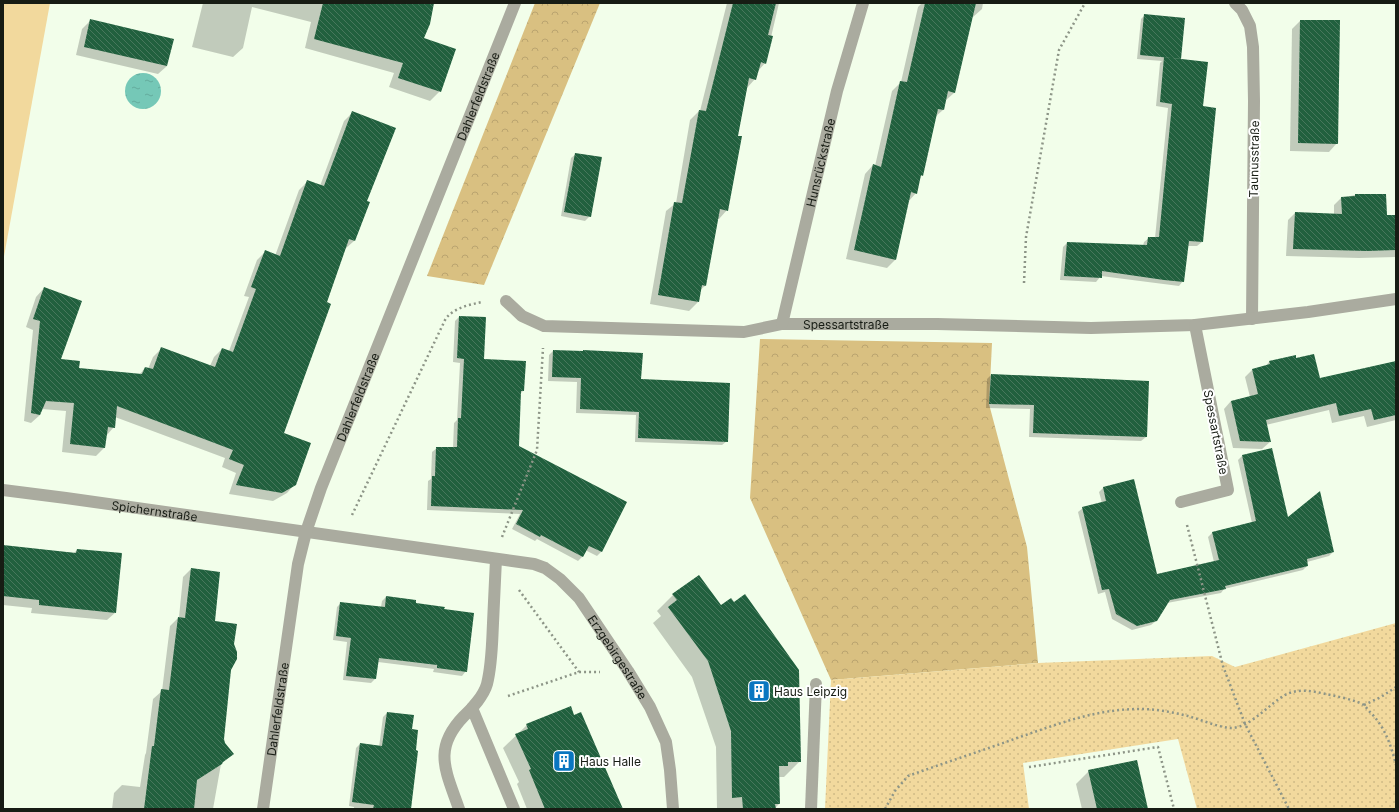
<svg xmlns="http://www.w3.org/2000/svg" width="1399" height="812" font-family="Inter,sans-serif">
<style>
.grass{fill:#f2d99d}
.forest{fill:url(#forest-crowns)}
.park{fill:url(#park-dots)}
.water{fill:url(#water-ripples)}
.shadow{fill:#0003}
.building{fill:url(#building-back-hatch)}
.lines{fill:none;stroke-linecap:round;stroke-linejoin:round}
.path{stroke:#8d9587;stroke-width:2.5;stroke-dasharray:2 3;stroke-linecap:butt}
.minor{stroke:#aaab9f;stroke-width:12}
.labels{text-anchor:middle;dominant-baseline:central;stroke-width:4;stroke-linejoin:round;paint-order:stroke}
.street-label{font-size:12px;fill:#171c14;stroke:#fff}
.poi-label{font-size:12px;fill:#171c14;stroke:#fff;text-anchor:start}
</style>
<defs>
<pattern id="forest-crowns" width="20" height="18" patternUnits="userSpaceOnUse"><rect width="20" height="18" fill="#d9c081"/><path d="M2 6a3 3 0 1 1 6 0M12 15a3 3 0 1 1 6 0" fill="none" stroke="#baa46f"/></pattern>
<pattern id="park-dots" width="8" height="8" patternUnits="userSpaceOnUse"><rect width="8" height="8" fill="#f2d99d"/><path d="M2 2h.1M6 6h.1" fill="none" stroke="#cfba86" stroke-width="1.8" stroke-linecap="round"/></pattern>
<pattern id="water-ripples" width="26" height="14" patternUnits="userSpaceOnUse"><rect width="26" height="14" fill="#75c8b7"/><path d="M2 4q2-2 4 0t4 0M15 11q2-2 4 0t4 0" fill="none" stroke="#64ab9c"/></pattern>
<pattern id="building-back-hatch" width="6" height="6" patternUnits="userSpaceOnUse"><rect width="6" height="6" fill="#21603e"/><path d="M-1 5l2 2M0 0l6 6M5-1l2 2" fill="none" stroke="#47775c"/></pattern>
</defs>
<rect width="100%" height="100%" fill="#f2feea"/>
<polygon class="grass" points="3,3 50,3 3,262"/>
<g class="forest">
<polygon points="535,3 600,3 484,285 427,276"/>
<polygon points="760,339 992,343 989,404 1027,547 1038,663 831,680 750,498"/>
</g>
<polygon class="park" points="1396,623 1396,809 1197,809 1178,739 1023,763 1029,809 825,809 831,680 1038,663 1212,656 1235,667"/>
<circle class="water" cx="143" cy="91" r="18"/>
<g class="shadow">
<polygon points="203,3 433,3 423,39 440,91 430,101 389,87 394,73 305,48 311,22 252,7 243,48 233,57 192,47"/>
<polygon points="727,3 779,3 765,63 758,71 755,79 747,88 737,137 727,210 719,219 717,219 705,286 700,290 698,302 689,311 650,304 666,211 676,203 690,120 699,111 700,111"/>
<polygon points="922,3 983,3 982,9 973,17 972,17 954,93 945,101 943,110 935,117 922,175 920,178 916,193 908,202 895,260 887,268 846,259 865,174 873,165 875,166 892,91 901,82 918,7"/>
<polygon points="1145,15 1180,58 1202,107 1202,242 1197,246 1187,246 1183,281 1179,286 1101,276 1096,282 1060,280 1063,247 1067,243 1143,246 1144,242 1149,238 1155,238 1168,108 1156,106 1160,63 1162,61 1137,59 1141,19"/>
<polygon points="91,20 167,66 158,74 76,55 82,29"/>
<polygon points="1300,21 1337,143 1329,152 1290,151 1292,29"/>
<polygon points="353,112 366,201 354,241 345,249 282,433 295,484 287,493 273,501 229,494 236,473 222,467 225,458 115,417 114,427 106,436 104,448 96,456 62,452 66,411 42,409 40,415 31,423 24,421 33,330 26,327 36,297 44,288 60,360 78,369 139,375 145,368 148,369 153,357 161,349 210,366 214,357 222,349 229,351 249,297 244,296 257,260 265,252 275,256 299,190 308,181 320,186 344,121"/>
<polygon points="576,154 590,216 585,221 561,216 571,158"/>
<polygon points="1355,195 1386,216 1396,216 1396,257 1359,258 1286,256 1288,220 1295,213 1334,215 1334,205 1341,198"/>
<polygon points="459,317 483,360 523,391 520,394 518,447 626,502 601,552 597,556 585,550 582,557 578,561 537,539 535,541 512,529 520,514 427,510 428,481 431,479 432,452 437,448 453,448 454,423 457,420 460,363 453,362 455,321"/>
<polygon points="553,351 582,352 583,351 641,354 640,380 727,441 722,445 635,442 636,415 576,413 577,382 548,381 549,355"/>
<polygon points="1296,360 1319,379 1396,362 1396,420 1367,427 1364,416 1332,423 1329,410 1266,425 1270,442 1262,449 1233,448 1224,409 1231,401 1250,397 1245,377 1252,370 1265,367 1269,362"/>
<polygon points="991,375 1146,437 1141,441 1029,437 1030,409 986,408 987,379"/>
<polygon points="1271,449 1287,519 1333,552 1329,556 1307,562 1307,566 1303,570 1224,589 1221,593 1167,603 1156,621 1151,625 1132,630 1112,619 1105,592 1098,594 1078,512 1083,508 1102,503 1099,492 1104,487 1156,576 1214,562 1208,537 1213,532 1252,523 1238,460 1242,456"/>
<polygon points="3,546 74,553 77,550 116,612 107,620 31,613 32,608 3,605"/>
<polygon points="191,569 214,622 230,670 223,739 224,744 233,754 221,764 213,809 112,809 114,793 122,785 140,787 145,755 146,753 153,699 162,691 170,626 179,617 183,577"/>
<polygon points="673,595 721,607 800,761 784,777 779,777 779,804 774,809 717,809 716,747 692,677 653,623 661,616 657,611"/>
<polygon points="386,597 443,610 466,671 462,676 433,672 434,669 378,662 375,679 371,683 343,680 347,642 333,640 337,607 341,603 381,607 382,601"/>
<polygon points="387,713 411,730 410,809 354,809 354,807 349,806 356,748 360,744 379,747 383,717"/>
<polygon points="527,725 622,809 527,809 517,784 519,782 503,748"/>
<polygon points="1089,771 1147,809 1082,809 1076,784"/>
</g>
<g class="building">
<polygon points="323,3 434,3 430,24 424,38 456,49 441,92 398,78 403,63 314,39"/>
<polygon points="733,3 776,3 768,35 773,36 766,64 761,62 756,80 749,78 738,136 742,136 728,211 720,209 706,286 702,285 699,302 658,295 674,202 682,203 699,110 706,111"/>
<polygon points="925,3 976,3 955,93 948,91 944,110 938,109 923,176 921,175 917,194 911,192 896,260 854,250 873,164 881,167 900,81 907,82"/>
<polygon points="1144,14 1185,18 1181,59 1140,55"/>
<polygon points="90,19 174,39 167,66 84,47"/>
<polygon points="1300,20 1340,20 1338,144 1298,143"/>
<polygon points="1164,57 1208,62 1203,106 1216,108 1203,242 1189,241 1184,282 1164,280 1102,271 1102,278 1064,276 1067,242 1147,245 1148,237 1159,237 1172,104 1160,102"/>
<polygon points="352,111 396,128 367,201 370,202 355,241 349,239 327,302 331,304 284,433 311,443 296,485 282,493 236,485 244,465 229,459 233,450 117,406 115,428 108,427 105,448 70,444 74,403 46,401 40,415 31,413 40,321 33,319 44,287 82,301 61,359 80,361 79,368 142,374 145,367 153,369 161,347 215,367 222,348 233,352 256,289 251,287 265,250 280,256 307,180 324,186"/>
<polygon points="575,153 602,157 591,217 564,212"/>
<polygon points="1355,194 1386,194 1387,215 1396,215 1396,250 1367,251 1293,249 1295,212 1342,214 1341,197 1355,196"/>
<polygon points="459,316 486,317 484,359 526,361 524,391 521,391 519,446 627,502 602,552 589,546 583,557 541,535 540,537 516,524 523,510 431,506 432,476 435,476 436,447 457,447 458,418 461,418 464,359 457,358"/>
<polygon points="553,350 583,351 583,350 643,353 641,379 730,383 728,442 638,438 639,412 580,409 581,378 552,377"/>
<polygon points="1314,354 1320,378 1396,361 1396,415 1374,420 1371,409 1339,416 1336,403 1266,420 1271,442 1240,441 1231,401 1258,394 1252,369 1270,364 1269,361 1296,355 1296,358"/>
<polygon points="991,374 1149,381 1147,437 1033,433 1034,405 989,404"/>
<polygon points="1272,448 1288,517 1320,491 1334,552 1307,559 1308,566 1225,586 1226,589 1170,600 1157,621 1137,626 1116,614 1109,589 1102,590 1082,507 1106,501 1103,487 1134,479 1157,574 1219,560 1212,532 1256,521 1242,455"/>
<polygon points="3,545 76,553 77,549 122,553 116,613 39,605 39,600 3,596"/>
<polygon points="191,568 220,572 215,621 237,624 234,644 237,652 237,659 231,670 224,739 225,743 234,754 223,762 222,764 197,780 194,809 144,809 152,746 154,746 161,689 169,690 178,617 185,618"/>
<polygon points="699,575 721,605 731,598 734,602 745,594 799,670 801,762 788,762 788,766 779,766 780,804 775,804 776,809 743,809 742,797 732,798 731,731 708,661 668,607 677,600 672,594"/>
<polygon points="386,596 416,600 416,603 445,607 444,609 474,613 467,672 437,668 437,665 379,658 376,679 346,676 351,638 336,636 340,602 385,607"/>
<polygon points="571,706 574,715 581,712 623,809 545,809 529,770 531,769 515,734 528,729 526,724"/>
<polygon points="387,712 414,715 412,729 418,730 416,750 418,751 411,809 373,809 374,805 352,802 360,743 382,746"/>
<polygon points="1137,760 1148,809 1097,809 1088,770"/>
</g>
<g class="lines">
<g class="path">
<polyline points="1024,283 1026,237 1059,50 1085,3"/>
<path d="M352,515L446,318C456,307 469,305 482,302"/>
<polyline points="1187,525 1223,666 1245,724 1289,809"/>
<polyline points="502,537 537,450 543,348"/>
<polyline points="519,590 579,672"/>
<polyline points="508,696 579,672 600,672"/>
<polyline points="1364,705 1381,697 1396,687"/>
<polyline points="1029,767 1158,747 1174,809"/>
<path d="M885,809L895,791L908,776C944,763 981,751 1017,738C1058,724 1095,709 1140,709C1155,709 1172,712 1188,716C1202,720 1217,727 1231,728C1250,728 1269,704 1285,695C1298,688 1312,691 1326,694C1335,696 1356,700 1364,705C1366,707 1368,710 1370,712C1385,727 1391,745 1396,765"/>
</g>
<g class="minor">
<polyline points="1235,3 1242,10 1250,26 1253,47 1254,101 1252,319"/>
<path id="s1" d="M506,301L522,316L544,326L744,332L782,324H937L1091,328L1195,325L1308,312L1396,299"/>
<path id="s2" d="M782,324L837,91L863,3"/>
<path id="s3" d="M3,490L66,498L534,564L545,568L560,579L579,598L628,671L650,707L666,742L670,770L673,809"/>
<polyline points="1181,502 1228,490 1195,325"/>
<polyline points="472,708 514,809"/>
<path id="s4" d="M263,809L298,564L306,532L321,488L515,3"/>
<path d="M459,809C446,771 432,749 464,716C472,709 484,695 487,684C492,664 492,644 493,623C494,602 495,580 496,559"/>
<polyline points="811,809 816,684"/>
</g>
</g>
<defs>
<g id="building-square" transform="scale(1.15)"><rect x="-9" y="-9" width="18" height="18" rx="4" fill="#0976c0" stroke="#fff"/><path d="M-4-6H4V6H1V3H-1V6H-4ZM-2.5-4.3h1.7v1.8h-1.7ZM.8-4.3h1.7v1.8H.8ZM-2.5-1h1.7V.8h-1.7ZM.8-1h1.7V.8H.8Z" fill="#fff"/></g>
</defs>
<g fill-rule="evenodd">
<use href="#building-square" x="759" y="691"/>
<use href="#building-square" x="564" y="761"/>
</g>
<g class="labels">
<g class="street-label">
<text stroke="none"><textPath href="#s4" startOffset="749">Dahlerfeldstraße</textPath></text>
<text transform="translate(1254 159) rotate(-89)">Taunusstraße</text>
<text stroke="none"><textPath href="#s2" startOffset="166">Hunsrückstraße</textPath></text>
<text stroke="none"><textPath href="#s1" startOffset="349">Spessartstraße</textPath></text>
<text stroke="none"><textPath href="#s4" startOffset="425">Dahlerfeldstraße</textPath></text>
<text transform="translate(1216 432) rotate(79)">Spessartstraße</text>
<text stroke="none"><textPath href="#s3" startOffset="153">Spichernstraße</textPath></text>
<text stroke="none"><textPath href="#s3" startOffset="664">Erzgebirgestraße</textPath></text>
<text stroke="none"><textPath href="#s4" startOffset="101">Dahlerfeldstraße</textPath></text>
</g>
<g class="poi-label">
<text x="774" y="691">Haus Leipzig</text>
<text x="580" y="761">Haus Halle</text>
</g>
</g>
<rect width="1399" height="812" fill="none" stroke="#171c14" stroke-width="8"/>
</svg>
